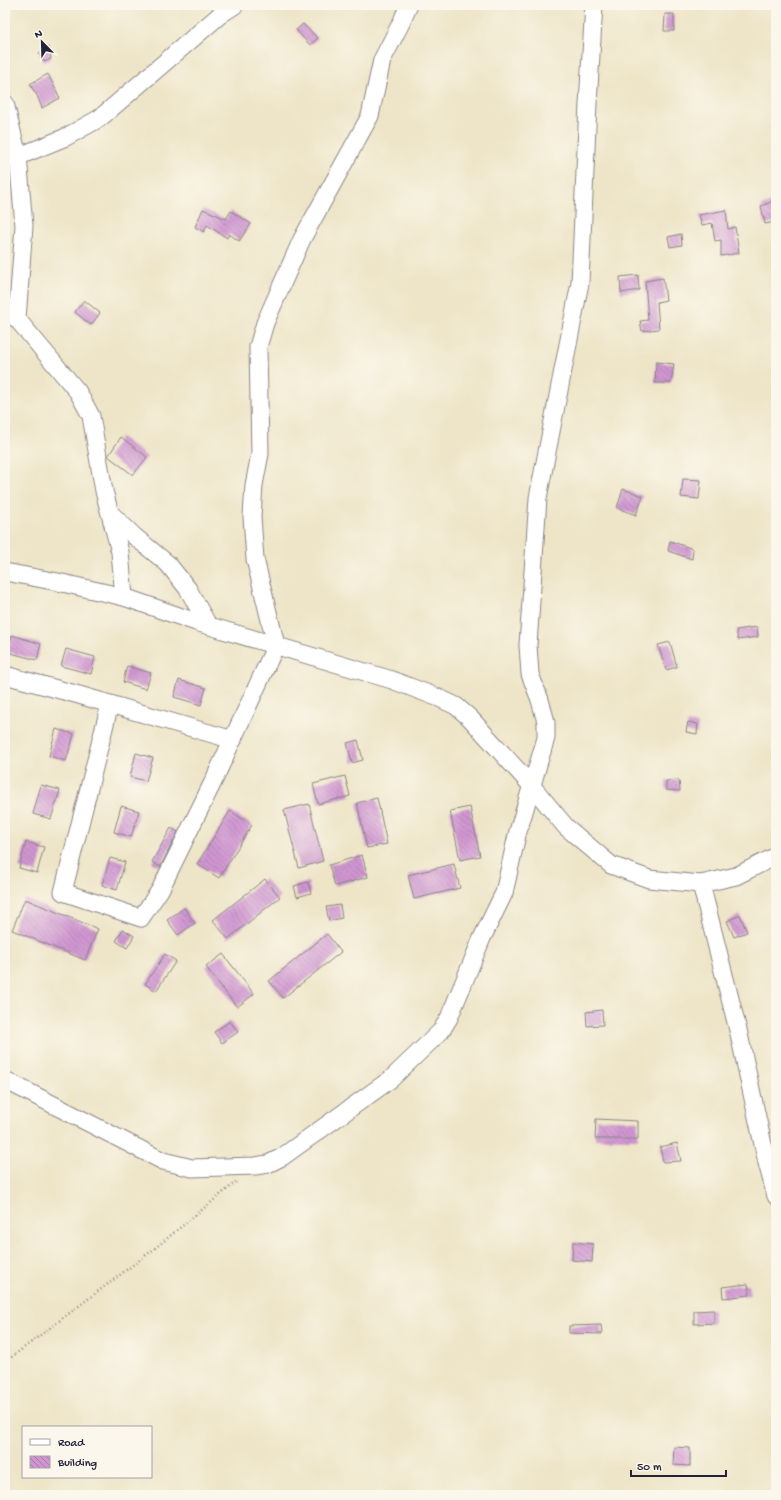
<svg xmlns="http://www.w3.org/2000/svg" width="781" height="1500" font-family="'Gochi Hand',sans-serif">
<style>
.building{fill:url(#building-back-hatch)}
.lines{fill:none;stroke-linecap:round;stroke-linejoin:round}
.minor-casing{stroke:#888482;stroke-width:19}
.path{stroke:#888482;stroke-width:2.5;stroke-dasharray:1 3;stroke-linecap:butt}
.minor{stroke:#fff;stroke-width:17}
</style>
<defs>
<pattern id="building-back-hatch" width="6" height="6" patternUnits="userSpaceOnUse"><rect width="6" height="6" fill="#d095d1"/><path d="M-1 5l2 2M0 0l6 6M5-1l2 2" fill="none" stroke="#a879ab"/></pattern>
</defs>
<rect width="100%" height="100%" fill="#fbf7ec"/>
<filter id="ink" filterUnits="userSpaceOnUse"><feTurbulence type="fractalNoise" baseFrequency=".025" numOctaves="2"/><feDisplacementMap in="SourceGraphic" scale="8" xChannelSelector="R" yChannelSelector="G"/><feConvolveMatrix kernelMatrix="1 2 1 2 8 2 1 2 1" color-interpolation-filters="sRGB"/></filter>
<filter id="wash" filterUnits="userSpaceOnUse"><feTurbulence type="fractalNoise" baseFrequency=".012" numOctaves="4" result="noise"/><feDisplacementMap in="SourceGraphic" scale="16" xChannelSelector="R" yChannelSelector="G"/><feGaussianBlur stdDeviation="0.9" result="paint"/><feColorMatrix in="noise" values="0 0 0 0 0 0 0 0 0 0 0 0 0 0 0 0 0 1.4 0 .05"/><feComposite in="paint" operator="in"/></filter>
<g filter="url(#wash)">
<rect width="100%" height="100%" fill="#eee5c8"/>
<g id="blocks">
<g class="building">
<polygon points="665,14 674,14 674,31 664,31"/>
<polygon points="303,24 318,38 310,45 296,30"/>
<polygon points="49,47 51,59 44,62 39,53"/>
<polygon points="48,74 60,98 42,108 36,93 35,93 30,84"/>
<polygon points="776,200 776,222 765,224 761,206"/>
<polygon points="203,209 226,219 231,211 251,224 239,241 229,234 227,238 207,225 204,232 195,227"/>
<polygon points="726,210 728,229 735,227 739,253 721,256 721,240 715,241 712,223 702,225 699,215"/>
<polygon points="681,234 682,245 670,247 668,237"/>
<polygon points="638,275 639,290 621,293 620,277"/>
<polygon points="663,278 666,300 657,302 659,329 642,331 640,321 648,320 645,281"/>
<polygon points="84,300 100,313 91,325 75,312"/>
<polygon points="656,362 674,364 671,383 655,383"/>
<polygon points="121,437 147,457 133,475 108,456"/>
<polygon points="683,479 701,480 699,499 681,497"/>
<polygon points="623,489 643,496 636,515 617,508"/>
<polygon points="670,541 693,549 692,559 668,551"/>
<polygon points="757,627 758,637 738,640 736,630"/>
<polygon points="12,635 41,644 37,660 7,652"/>
<polygon points="670,642 677,667 666,670 658,645"/>
<polygon points="66,649 95,657 91,674 61,666"/>
<polygon points="127,666 151,673 146,689 123,682"/>
<polygon points="179,680 206,688 201,705 174,697"/>
<polygon points="688,722 698,724 697,734 686,732"/>
<polygon points="56,729 74,734 66,761 49,756"/>
<polygon points="358,740 363,760 352,763 347,743"/>
<polygon points="136,753 153,758 146,781 130,777"/>
<polygon points="345,776 350,796 318,804 313,784"/>
<polygon points="679,780 680,791 666,790 666,781"/>
<polygon points="41,785 60,790 51,819 33,814"/>
<polygon points="377,798 387,844 367,848 357,803"/>
<polygon points="309,804 323,861 299,868 284,810"/>
<polygon points="121,806 139,811 131,837 114,832"/>
<polygon points="470,807 480,856 460,860 450,811"/>
<polygon points="230,811 252,825 219,878 197,864"/>
<polygon points="171,828 178,832 160,867 152,862"/>
<polygon points="26,842 44,847 37,873 19,868"/>
<polygon points="362,855 368,877 335,886 329,865"/>
<polygon points="110,858 125,862 117,890 102,885"/>
<polygon points="454,864 460,888 414,899 408,875"/>
<polygon points="265,879 280,897 228,939 213,920"/>
<polygon points="308,882 311,893 297,897 294,886"/>
<polygon points="25,899 98,929 85,960 12,930"/>
<polygon points="340,905 342,918 329,921 326,907"/>
<polygon points="184,908 195,923 178,935 167,920"/>
<polygon points="740,915 747,932 734,937 727,921"/>
<polygon points="123,929 134,936 127,948 116,941"/>
<polygon points="327,934 341,952 283,998 269,981"/>
<polygon points="165,954 176,961 156,991 145,984"/>
<polygon points="223,954 254,994 237,1007 206,967"/>
<polygon points="602,1010 603,1025 587,1026 586,1012"/>
<polygon points="230,1021 238,1032 222,1043 214,1032"/>
<polygon points="596,1119 638,1121 638,1139 595,1139"/>
<polygon points="677,1143 681,1161 663,1162 660,1147"/>
<polygon points="573,1242 593,1244 592,1262 572,1260"/>
<polygon points="748,1284 750,1295 723,1298 722,1287"/>
<polygon points="714,1310 714,1323 694,1324 694,1311"/>
<polygon points="601,1325 602,1334 569,1333 569,1326"/>
<polygon points="674,1447 690,1448 690,1466 673,1465"/>
</g>
</g>
</g>
<g filter="url(#ink)">
<use href="#blocks" fill-opacity="0" stroke="#888482" stroke-width="1"/>
<g class="lines">
<g class="minor-casing">
<g id="minor">
<polyline points="5,103 18,156 24,226 17,319"/>
<polyline points="5,159 27,153 66,137 100,118 221,14 235,5"/>
<polyline points="5,310 17,319 78,392 91,416 104,491 120,552 124,597"/>
<polyline points="110,513 134,536 168,564 188,589 208,625"/>
<polyline points="5,572 58,582 124,597 196,622 392,680 439,698 456,706 470,718 531,785 566,827 611,865 649,879 701,884 736,876 776,856"/>
<polyline points="5,675 79,695 233,740"/>
<polyline points="110,704 63,892 141,918 160,890 213,782 276,645 255,559 252,517 254,485 260,454 258,347 265,323 302,239 370,116 382,60 401,23 409,5"/>
<polyline points="701,884 739,1034 767,1163 776,1196"/>
<polyline points="5,1080 163,1161 192,1168 255,1166 268,1164 282,1157 391,1079 441,1031 449,1018 482,938 504,893 517,835 546,738 546,722 540,700 530,674 528,645 538,498 580,283 588,104 594,5"/>
</g>
</g>
<polyline class="path" points="5,1362 154,1249 236,1182"/>
<use href="#minor" class="minor"/>
</g>
</g>
<rect width="781" height="1500" fill="none" stroke="#fbf7ec" stroke-width="20"/>
<rect x="22" y="1426" width="130" height="52" fill="#fbf7ec" stroke="#a4a2a5"/>
<rect x="30" y="1439" width="20" height="6" fill="#ffffff" stroke="#a4a2a5"/>
<text x="58" y="1446" font-size="12" fill="#22223b">Road</text>
<rect x="30" y="1456" width="20" height="12" fill="url(#building-back-hatch)" stroke="#a4a2a5"/>
<text x="58" y="1466" font-size="12" fill="#22223b">Building</text>
<g transform="translate(42 42) rotate(337)" stroke="#fbf7ec" stroke-width="3" paint-order="stroke">
<path d="M0-3L7 15L0 10L-7 15Z" fill="#22223b"/>
<text y="-6" font-size="11" font-weight="bold" text-anchor="middle" fill="#22223b">N</text>
</g>
<path d="M631 1470v6h95v-6" fill="none" stroke="#22223b" stroke-width="2"/>
<text x="637" y="1470" font-size="12" fill="#22223b" stroke="#fbf7ec" stroke-width="3" paint-order="stroke">50 m</text>
</svg>
